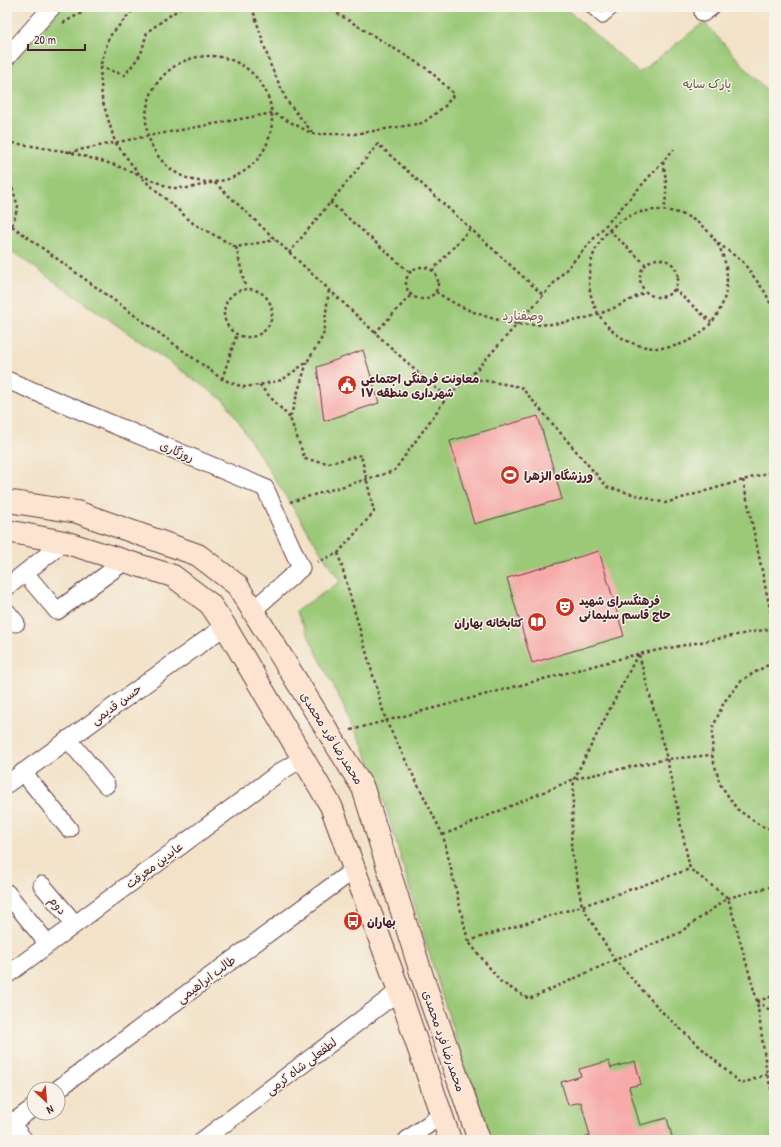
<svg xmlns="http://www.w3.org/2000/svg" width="781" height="1147" font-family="'Patrick Hand','Playpen Sans Arabic',sans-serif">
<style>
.green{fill:#9bc978;stroke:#727452}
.building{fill:#f6aaa9}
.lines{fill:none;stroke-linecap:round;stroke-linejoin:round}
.lane-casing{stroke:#633c43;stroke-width:11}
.street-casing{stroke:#633c43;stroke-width:19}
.secondary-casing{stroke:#633c43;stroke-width:24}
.path{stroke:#633c43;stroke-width:2.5;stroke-dasharray:3 3;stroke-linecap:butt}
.lane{stroke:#fff;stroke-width:9}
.street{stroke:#fff;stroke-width:17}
.secondary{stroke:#fde4d1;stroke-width:22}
.labels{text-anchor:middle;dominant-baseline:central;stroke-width:3;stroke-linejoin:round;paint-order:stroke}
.park-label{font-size:12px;fill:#625242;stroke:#f7f3e8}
.poi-label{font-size:12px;font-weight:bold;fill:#4a1f2b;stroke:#f7f3e8;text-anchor:start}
.street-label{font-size:12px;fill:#4a1f2b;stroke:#f7f3e8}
.neighbourhood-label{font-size:13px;fill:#865057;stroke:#f7f3e8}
</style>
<rect width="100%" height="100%" fill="#f7f3e8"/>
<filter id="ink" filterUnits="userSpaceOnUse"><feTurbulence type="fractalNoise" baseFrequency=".025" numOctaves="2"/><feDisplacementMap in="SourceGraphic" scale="8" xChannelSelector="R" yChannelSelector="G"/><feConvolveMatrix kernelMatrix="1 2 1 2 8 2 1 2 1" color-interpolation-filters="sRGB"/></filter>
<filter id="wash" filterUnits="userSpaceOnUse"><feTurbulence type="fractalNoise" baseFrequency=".012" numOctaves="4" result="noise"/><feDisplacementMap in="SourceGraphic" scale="16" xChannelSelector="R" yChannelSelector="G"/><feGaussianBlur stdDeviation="0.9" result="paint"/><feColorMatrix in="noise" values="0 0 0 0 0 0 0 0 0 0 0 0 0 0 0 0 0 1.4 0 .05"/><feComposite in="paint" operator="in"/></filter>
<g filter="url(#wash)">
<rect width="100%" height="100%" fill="#f2e2c8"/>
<polygon class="green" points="62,7 564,7 639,73 704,22 774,99 774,210 773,211 774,213 774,1140 488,1140 464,1066 421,927 383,798 372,769 361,742 296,611 340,582 226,402 7,248 7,69"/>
<g id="blocks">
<g class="building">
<polygon points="363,350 379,403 324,421 317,367"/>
<polygon points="538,416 562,499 474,524 450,441"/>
<polygon points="599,551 624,636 532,663 507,578"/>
<polygon points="609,1061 611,1068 635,1061 641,1084 629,1087 640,1125 667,1118 673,1140 579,1140 590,1136 581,1102 568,1105 561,1082 581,1076 579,1069"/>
</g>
</g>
</g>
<g filter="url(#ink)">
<use href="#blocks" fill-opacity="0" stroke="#633c43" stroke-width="1"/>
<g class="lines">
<g class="lane-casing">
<polyline id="lane" points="589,7 602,19 616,7"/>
</g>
<g class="street-casing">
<g id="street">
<polyline points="703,13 711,7"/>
<polyline points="7,57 52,7"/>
<polyline points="7,380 265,488 301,568 253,610"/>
<polyline points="25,573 57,611 125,561"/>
<polyline points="7,587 64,542"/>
<polyline points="7,612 16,623"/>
<polyline points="68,739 106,785"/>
<polyline points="23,772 69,829"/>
<polyline points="7,784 225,626"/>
<polyline points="42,885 75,924"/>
<polyline points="7,893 48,944"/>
<polyline points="7,975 280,772 303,758"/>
<polyline points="58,1089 355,869"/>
<polyline points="7,1118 24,1140"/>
<polyline points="11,1124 34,1107"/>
<polyline points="203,1140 399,991"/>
<polyline points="407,1140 441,1115"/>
</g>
</g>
<g class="secondary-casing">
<g id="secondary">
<polyline points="7,501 77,512 198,555 237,585 363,788 423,979 479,1140"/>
<polyline points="7,531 64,542 173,576 210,604 225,626 331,806 399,991 450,1140"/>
</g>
</g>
<g class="path">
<polyline points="252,7 270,64 287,101 312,132"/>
<polyline points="63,23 92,7"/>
<circle cx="209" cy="119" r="63"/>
<polyline points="100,67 125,75 141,54 147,32 182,7"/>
<polyline points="7,142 69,152 115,165 171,188 190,188 214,182 431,385 448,396 469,378 521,387 607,487 665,503 774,471"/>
<polyline points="7,147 10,142"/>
<polyline points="69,152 148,136 273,113 313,134 354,134 423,123 445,106 454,94 429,70 327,7"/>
<path d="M663,162C667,182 667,192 664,211"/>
<polyline points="139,174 115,142 102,99 100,67 109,37 132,11 142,7"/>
<polyline points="142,178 194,224 236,247 275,240"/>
<polyline points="7,185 12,188 18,206 12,226 7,230"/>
<polyline points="330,202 409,272"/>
<circle cx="658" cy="279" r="69"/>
<polyline points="12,226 222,379 243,387 259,385 282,380 307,362 323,336 329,289"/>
<polyline points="609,230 645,264"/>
<polyline points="718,243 743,262 765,292 774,311"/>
<polyline points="236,247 246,290"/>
<polyline points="289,253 378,144 543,295"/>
<circle cx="659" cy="278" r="19"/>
<circle cx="422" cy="283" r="16"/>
<polyline points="432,271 470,229"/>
<polyline points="674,289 711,322"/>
<circle cx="248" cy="313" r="24"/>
<path d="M436,292C444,297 453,303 462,307C479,315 499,321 517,324C543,327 580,322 604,312C618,307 632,299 645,292"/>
<polyline points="375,333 411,295"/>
<polyline points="307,362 290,418 305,459 329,463 361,455 374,512 338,553 317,562"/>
<polyline points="469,378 674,149"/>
<polyline points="222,379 237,334"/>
<polyline points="259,385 290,418"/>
<polyline points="743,480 774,628"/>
<polyline points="290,502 394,471 448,396"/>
<polyline points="338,553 386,721 443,835 468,941 501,982 529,999 615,960 679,933 728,898 774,886"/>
<polyline points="638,654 574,779 571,846 582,906 615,960 665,1015 741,1084 767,1074"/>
<polyline points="639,655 667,759 690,869 728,898 757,1001 767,1074 774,1099"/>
<polyline points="774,664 766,666 742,680 724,702 713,727 712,755 720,784 737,809 761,826 774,830"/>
<polyline points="351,730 638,654 774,628"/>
<polyline points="443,835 574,779 667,759 712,755"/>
<polyline points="468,941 582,906 690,869"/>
<polyline points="757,1001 774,1013"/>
<polyline points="757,1001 774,996"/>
</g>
<use href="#lane" class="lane"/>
<use href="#street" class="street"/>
<use href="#secondary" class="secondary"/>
</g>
</g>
<defs>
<g id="civic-disc" transform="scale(1)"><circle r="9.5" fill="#c8321e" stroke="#f7f3e8"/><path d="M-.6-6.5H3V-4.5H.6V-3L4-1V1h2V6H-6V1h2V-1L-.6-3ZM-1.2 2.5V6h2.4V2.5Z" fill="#fff"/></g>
<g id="stadium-disc" transform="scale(1)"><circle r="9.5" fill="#c8321e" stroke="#f7f3e8"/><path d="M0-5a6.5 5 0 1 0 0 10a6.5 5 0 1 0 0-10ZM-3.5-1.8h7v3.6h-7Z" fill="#fff"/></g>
<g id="theatre-disc" transform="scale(1)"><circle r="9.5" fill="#c8321e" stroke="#f7f3e8"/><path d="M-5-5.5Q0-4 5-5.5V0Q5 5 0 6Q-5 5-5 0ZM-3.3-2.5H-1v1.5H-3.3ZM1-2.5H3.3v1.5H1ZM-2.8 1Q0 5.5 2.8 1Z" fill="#fff"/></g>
<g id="library-disc" transform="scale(1)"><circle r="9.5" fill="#c8321e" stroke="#f7f3e8"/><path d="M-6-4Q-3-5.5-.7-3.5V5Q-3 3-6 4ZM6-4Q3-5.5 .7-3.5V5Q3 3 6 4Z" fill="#fff"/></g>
<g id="bus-disc" transform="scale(1)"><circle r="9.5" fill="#c8321e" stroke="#f7f3e8"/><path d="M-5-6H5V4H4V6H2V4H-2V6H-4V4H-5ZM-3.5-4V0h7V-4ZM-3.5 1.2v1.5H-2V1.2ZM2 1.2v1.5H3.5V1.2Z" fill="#fff"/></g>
</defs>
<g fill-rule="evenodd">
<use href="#civic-disc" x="347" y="385"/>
<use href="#stadium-disc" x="510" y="475"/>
<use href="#theatre-disc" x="565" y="607"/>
<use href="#library-disc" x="537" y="622"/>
<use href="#bus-disc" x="353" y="921"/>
</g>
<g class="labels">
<g class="park-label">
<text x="707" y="83">پارک سایه</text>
</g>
<g class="poi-label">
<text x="361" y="378">معاونت فرهنگی اجتماعی<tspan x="361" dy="14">شهرداری منطقه ۱۷</tspan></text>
<text x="524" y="475">ورزشگاه الزهرا</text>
<text x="579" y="600">فرهنگسرای شهید<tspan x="579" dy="14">حاج قاسم سلیمانی</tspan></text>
<text x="523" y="622" text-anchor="end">کتابخانه بهاران</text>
<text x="367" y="921">بهاران</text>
</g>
<g class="street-label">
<text transform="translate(177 451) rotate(23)">روزگاری</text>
<text transform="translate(116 704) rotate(-36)">حسن قدیمی</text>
<text transform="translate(332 738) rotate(58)">محمدرضا فرد محمدی</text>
<text transform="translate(154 865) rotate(-37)">عابدین معرفت</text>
<text transform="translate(58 905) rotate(50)">دوم</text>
<text transform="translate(206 979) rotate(-37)">طالب ابراهیمی</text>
<text transform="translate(444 1041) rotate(71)">محمدرضا فرد محمدی</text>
<text transform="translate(301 1066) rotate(-37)">لطفعلی شاه کرمی</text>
</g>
<g class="neighbourhood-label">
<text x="523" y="315">وصفنارد</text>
</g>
</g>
<rect width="781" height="1147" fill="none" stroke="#f7f3e8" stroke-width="24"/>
<g transform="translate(46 1101) rotate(154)"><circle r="19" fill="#f7f3e8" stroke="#b29e9c"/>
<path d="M0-3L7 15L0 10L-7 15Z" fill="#c8321e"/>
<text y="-6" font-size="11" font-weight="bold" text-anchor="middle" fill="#4a1f2b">N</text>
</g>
<path d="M28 44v6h57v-6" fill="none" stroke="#4a1f2b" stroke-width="2"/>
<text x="34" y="44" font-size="12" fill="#4a1f2b" stroke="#f7f3e8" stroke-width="3" paint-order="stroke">20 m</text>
</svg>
